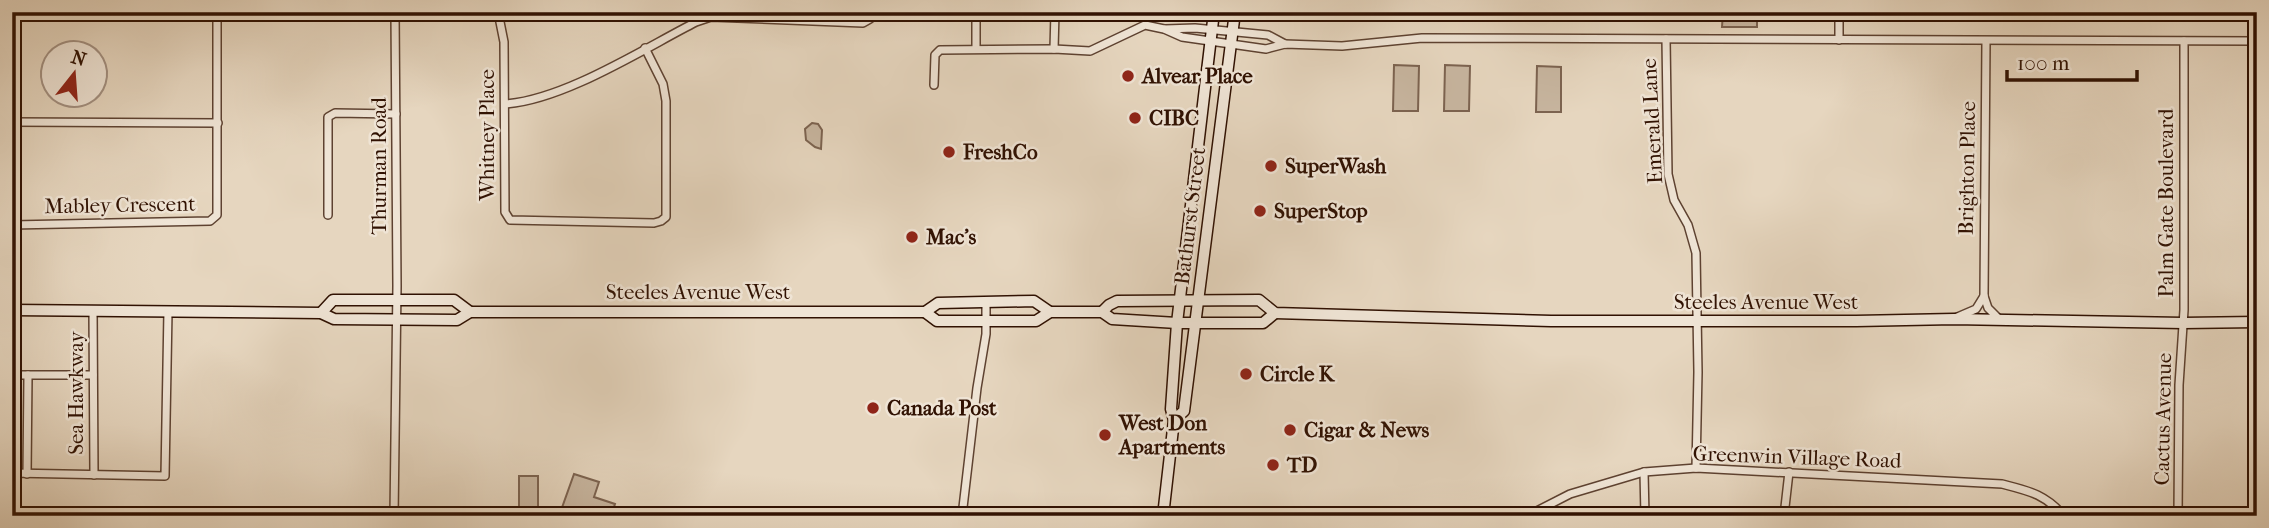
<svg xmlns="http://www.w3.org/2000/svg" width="2269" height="528" font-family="'IM FELL French Canon',serif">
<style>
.green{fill:#c7b59f;stroke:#7c6350;stroke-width:2}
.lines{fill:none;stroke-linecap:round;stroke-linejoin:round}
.minor-casing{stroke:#5e4231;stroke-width:10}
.secondary-casing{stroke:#301102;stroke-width:13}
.minor{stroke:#efe4d5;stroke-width:7}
.secondary{stroke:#efe4d5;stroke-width:10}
.poi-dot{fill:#8f2418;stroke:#efe4d5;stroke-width:2.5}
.labels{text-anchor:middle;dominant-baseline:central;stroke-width:5;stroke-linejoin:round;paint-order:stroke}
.poi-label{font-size:21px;font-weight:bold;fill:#301102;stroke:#efe4d5;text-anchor:start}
.street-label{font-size:21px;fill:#301102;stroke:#efe4d5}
</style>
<rect width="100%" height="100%" fill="#e6d6bf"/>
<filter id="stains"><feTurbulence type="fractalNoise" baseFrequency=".00286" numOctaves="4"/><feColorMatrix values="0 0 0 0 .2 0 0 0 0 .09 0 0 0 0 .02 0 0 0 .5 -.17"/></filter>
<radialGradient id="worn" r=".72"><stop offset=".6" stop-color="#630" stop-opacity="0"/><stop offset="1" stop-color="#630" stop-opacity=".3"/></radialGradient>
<g class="green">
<polygon points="1723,12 1757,12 1757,27 1722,27"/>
<polygon points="1394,65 1419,66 1418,111 1393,111"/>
<polygon points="1445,65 1470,66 1469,111 1444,111"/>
<polygon points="1537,66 1561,67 1561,112 1536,112"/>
<polygon points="812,123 818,124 822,130 821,149 815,147 806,140 805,129"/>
<polygon points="574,474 599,482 594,497 615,504 611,516 559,516"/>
<rect x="519" y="476" width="19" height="40"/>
</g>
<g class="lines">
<g class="minor-casing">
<g id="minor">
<polyline points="498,12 504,42 505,212 510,220 654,223 661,221 666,217 666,101 663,84 645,48"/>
<polyline points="1839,12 1839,40"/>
<polyline points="1165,29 1195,28 1268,35 1285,44"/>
<polyline points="1666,39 1668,174 1674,200 1688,225 1696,253 1698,372 1696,468"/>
<polyline points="1986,41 1984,296 1988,308 1999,319"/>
<polyline points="976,49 976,12"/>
<polyline points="1054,49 1055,12"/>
<polyline points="934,85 935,55 940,50 1054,49 1090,51 1145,25 1164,29 1182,37 1266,49 1285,44 1342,46 1422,38 2257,41"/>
<path d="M505,104C564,100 643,49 696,22L711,17L863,23L870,19L871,12"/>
<polyline points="12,122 218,123"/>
<polyline points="328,215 328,117 335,113 396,114"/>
<polyline points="12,225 210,221 217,215 217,12"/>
<polyline points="93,310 94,475"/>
<polyline points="1955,318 1976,309 1984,296"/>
<polyline points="12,375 93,375"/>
<polyline points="1644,472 1645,516"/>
<polyline points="12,473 165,476 168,311"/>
<polyline points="27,474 28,375"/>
<polyline points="394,516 397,286 395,12"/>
<polyline points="962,516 977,388 986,334 986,302"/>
<path d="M1527,516L1570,494L1644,472L1696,468L2002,484C2029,491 2045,494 2064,516"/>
<polyline points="1784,516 1789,472"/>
<polyline points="2178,516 2179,385 2184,310 2184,41"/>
</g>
</g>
<g class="secondary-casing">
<g id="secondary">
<polyline points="12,310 321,313 334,319 457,320 470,312 925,312 938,303 1034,301 1050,312"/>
<polyline points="925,312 937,321 1036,321 1050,312 1102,312 1112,319 1177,323 1263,323 1275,313"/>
<polyline points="1102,312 1109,305 1117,301 1259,300 1275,313 1551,321 1856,321 1954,319 2183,323 2257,322"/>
<polyline points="321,313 333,300 454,300 470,312"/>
<polyline points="1174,420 1184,411 1235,12"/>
<polyline points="1163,516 1174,420 1171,409 1177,323 1214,12"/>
</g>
</g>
<use href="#minor" class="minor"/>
<use href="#secondary" class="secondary"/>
</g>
<g class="poi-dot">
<circle cx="1128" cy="76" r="7"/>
<circle cx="1135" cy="118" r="7"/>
<circle cx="949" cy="152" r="7"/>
<circle cx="1271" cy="166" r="7"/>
<circle cx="1260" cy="211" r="7"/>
<circle cx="912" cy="237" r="7"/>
<circle cx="1246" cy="374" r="7"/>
<circle cx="873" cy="408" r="7"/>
<circle cx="1290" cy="430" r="7"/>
<circle cx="1105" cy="435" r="7"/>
<circle cx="1273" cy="465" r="7"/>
</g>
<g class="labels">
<g class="poi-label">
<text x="1142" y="76">Alvear Place</text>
<text x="1149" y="118">CIBC</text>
<text x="963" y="152">FreshCo</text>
<text x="1285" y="166">SuperWash</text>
<text x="1274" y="211">SuperStop</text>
<text x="926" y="237">Mac's</text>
<text x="1260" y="374">Circle K</text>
<text x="887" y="408">Canada Post</text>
<text x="1119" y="423">West Don<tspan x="1119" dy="24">Apartments</tspan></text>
<text x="1304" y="430">Cigar &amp; News</text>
<text x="1287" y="465">TD</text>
</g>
<g class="street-label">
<text transform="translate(1652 121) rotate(-93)">Emerald Lane</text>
<text transform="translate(487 135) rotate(-90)">Whitney Place</text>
<text transform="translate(379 166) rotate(-90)">Thurman Road</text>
<text transform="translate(1967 168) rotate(-89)">Brighton Place</text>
<text transform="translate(2166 203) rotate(-90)">Palm Gate Boulevard</text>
<text transform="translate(120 205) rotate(-1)">Mabley Crescent</text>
<text transform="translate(1190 216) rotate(-83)">Bathurst Street</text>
<text x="698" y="292">Steeles Avenue West</text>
<text x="1766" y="302">Steeles Avenue West</text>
<text transform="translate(76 393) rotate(-90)">Sea Hawkway</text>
<text transform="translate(2163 419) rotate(-89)">Cactus Avenue</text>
<text transform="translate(1797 457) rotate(2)">Greenwin Village Road</text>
</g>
</g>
<rect width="2269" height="528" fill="none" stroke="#e6d6bf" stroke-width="42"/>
<rect x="14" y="14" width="2241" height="500" fill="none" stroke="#301102" stroke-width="3.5"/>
<rect x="21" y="21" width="2227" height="486" fill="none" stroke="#301102" stroke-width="2"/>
<g transform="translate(74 74) rotate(17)"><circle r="33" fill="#efe4d5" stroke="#a39081" stroke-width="2"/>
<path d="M0-5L12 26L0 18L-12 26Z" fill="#8f2418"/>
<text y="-10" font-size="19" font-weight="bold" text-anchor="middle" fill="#301102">N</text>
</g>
<path d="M2007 70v10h130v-10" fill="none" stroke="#301102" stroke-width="3.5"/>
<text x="2017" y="70" font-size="21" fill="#301102" stroke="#efe4d5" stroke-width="5" paint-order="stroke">100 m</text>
<rect width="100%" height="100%" filter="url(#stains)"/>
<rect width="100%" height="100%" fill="url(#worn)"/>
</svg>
